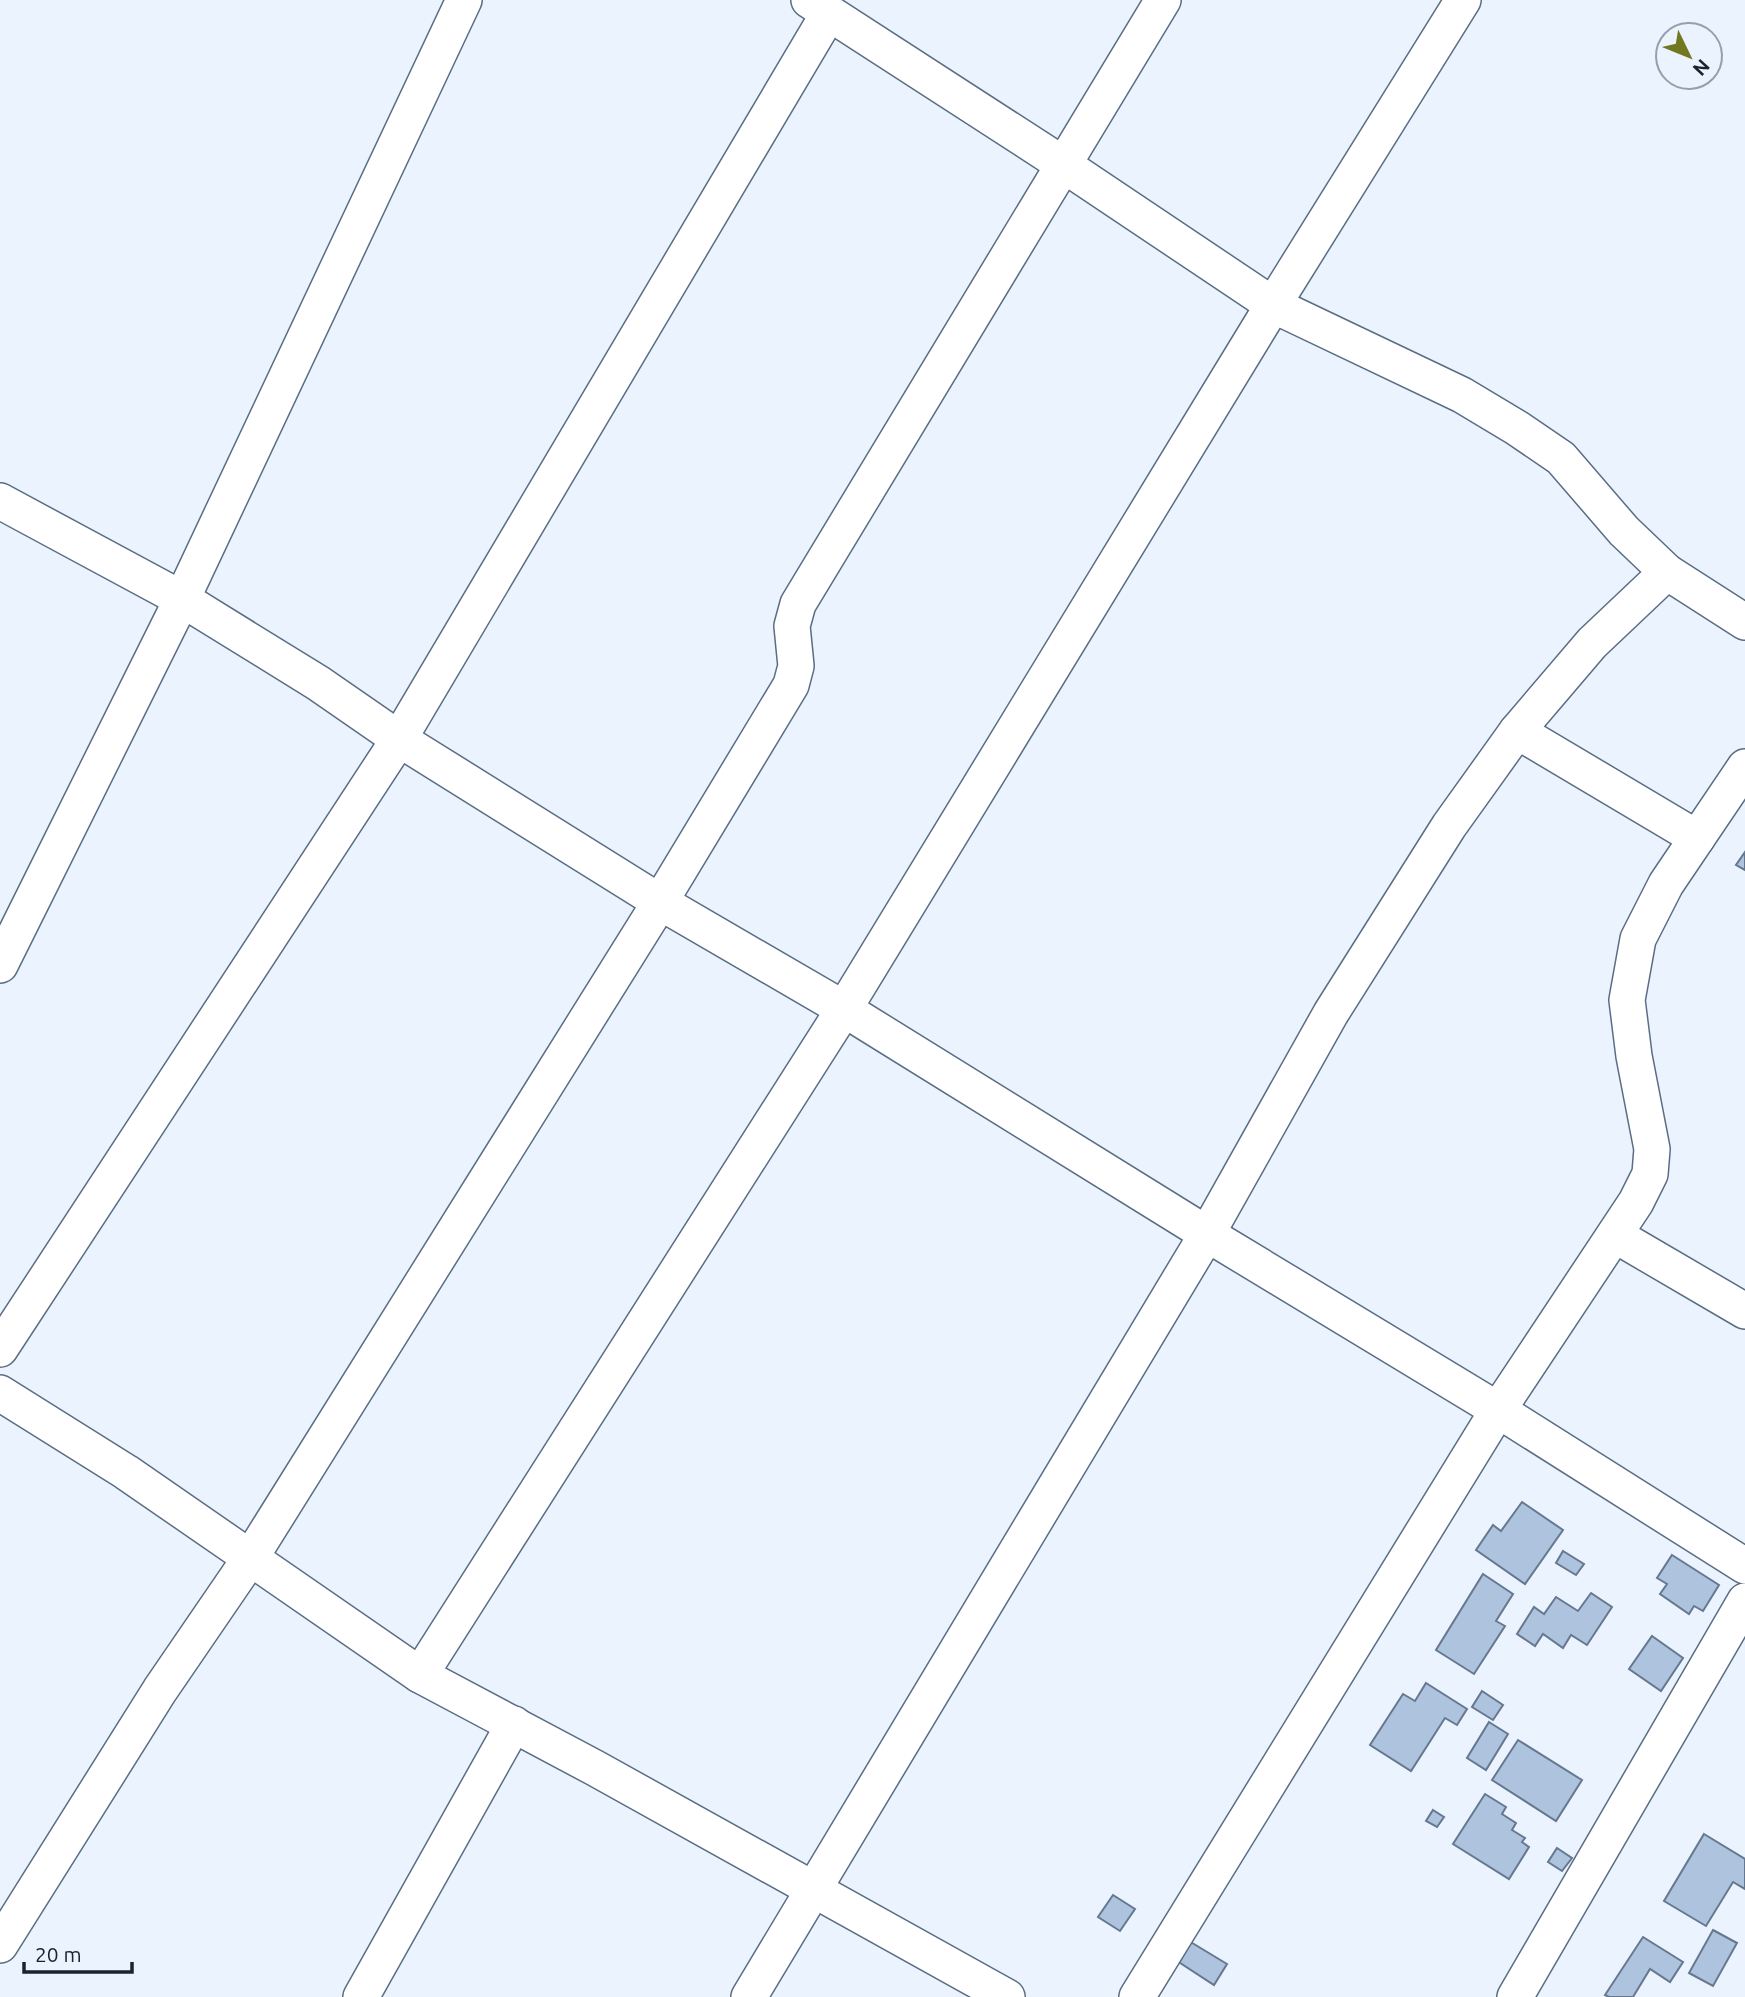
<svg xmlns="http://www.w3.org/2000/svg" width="1745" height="1997" font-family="Ubuntu,sans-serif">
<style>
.building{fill:#aec3dd;stroke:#657890;stroke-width:2}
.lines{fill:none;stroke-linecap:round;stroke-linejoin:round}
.street-casing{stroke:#5a6d84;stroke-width:38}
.street{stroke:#fff;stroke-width:35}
</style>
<rect width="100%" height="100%" fill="#eaf3fe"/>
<g class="building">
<polygon points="1745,852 1745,870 1736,865"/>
<polygon points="1522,1502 1563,1530 1525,1584 1476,1550 1493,1525 1501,1531"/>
<polygon points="1563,1551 1584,1564 1576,1575 1556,1563"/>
<polygon points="1672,1555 1719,1585 1703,1611 1694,1606 1689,1614 1660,1594 1667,1584 1657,1578"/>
<polygon points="1483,1574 1513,1594 1496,1621 1505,1626 1474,1674 1436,1650"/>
<polygon points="1591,1593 1612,1607 1587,1645 1571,1635 1563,1648 1543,1634 1535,1646 1517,1634 1534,1607 1544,1614 1556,1597 1578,1611"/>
<polygon points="1652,1636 1683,1658 1661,1691 1629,1669"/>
<polygon points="1426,1683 1467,1709 1457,1725 1445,1718 1411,1771 1370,1745 1403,1694 1415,1701"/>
<polygon points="1482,1691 1503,1705 1493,1720 1472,1707"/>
<polygon points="1489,1722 1508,1734 1486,1770 1467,1758"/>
<polygon points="1518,1740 1582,1780 1556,1821 1492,1780"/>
<polygon points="1485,1794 1506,1807 1502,1814 1516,1823 1512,1830 1525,1838 1522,1842 1529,1847 1509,1879 1453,1844"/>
<polygon points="1433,1810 1444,1817 1437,1827 1426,1821"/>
<polygon points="1704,1834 1745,1859 1745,1889 1733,1882 1706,1926 1664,1901"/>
<polygon points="1557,1848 1572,1858 1562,1871 1548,1862"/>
<polygon points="1113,1895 1135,1909 1120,1931 1098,1917"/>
<polygon points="1713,1930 1737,1943 1713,1986 1689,1973"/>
<polygon points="1643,1937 1683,1962 1670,1982 1650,1969 1633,1997 1609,1997 1605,1995"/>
<polygon points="1184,1938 1227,1964 1214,1985 1171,1957"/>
</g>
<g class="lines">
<g class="street-casing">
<g id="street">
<polyline points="809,0 1064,165 1273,305 1462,395 1517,428 1561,458 1624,531 1667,572 1745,622"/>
<polyline points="0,501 182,599 318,683 399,739 660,902 844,1009 1207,1234 1498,1410 1745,1566"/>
<polyline points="1517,731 1697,838"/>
<polyline points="0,965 182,599 464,0"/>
<polyline points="1615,1235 1745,1311"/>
<polyline points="0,1349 399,739 829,13"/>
<polyline points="0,1393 126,1472 420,1675 595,1768 1007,1997"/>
<polyline points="420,1675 844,1009 1273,305 1463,0"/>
<polyline points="0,1945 160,1690 251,1557 660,902 791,685 796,666 792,626 798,604 1163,0"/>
<polyline points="361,1997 514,1724"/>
<polyline points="749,1997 1207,1234 1331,1013 1449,826 1517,731 1592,643 1667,572"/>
<polyline points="1137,1997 1498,1410 1636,1202 1650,1174 1652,1149 1634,1056 1627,1000 1638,939 1666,884 1745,767"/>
<polyline points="1515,1997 1745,1601"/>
</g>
</g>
<use href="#street" class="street"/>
</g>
<g transform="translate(1689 56) rotate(133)"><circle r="33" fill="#eaf3fe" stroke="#97a0aa" stroke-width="2"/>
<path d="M0-5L12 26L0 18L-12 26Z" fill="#737820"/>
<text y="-10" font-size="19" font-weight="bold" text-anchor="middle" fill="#1b232c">N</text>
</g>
<path d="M24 1962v10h108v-10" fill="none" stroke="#1b232c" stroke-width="3.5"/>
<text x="35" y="1962" font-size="21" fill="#1b232c" stroke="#eaf3fe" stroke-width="5" paint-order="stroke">20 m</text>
</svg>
